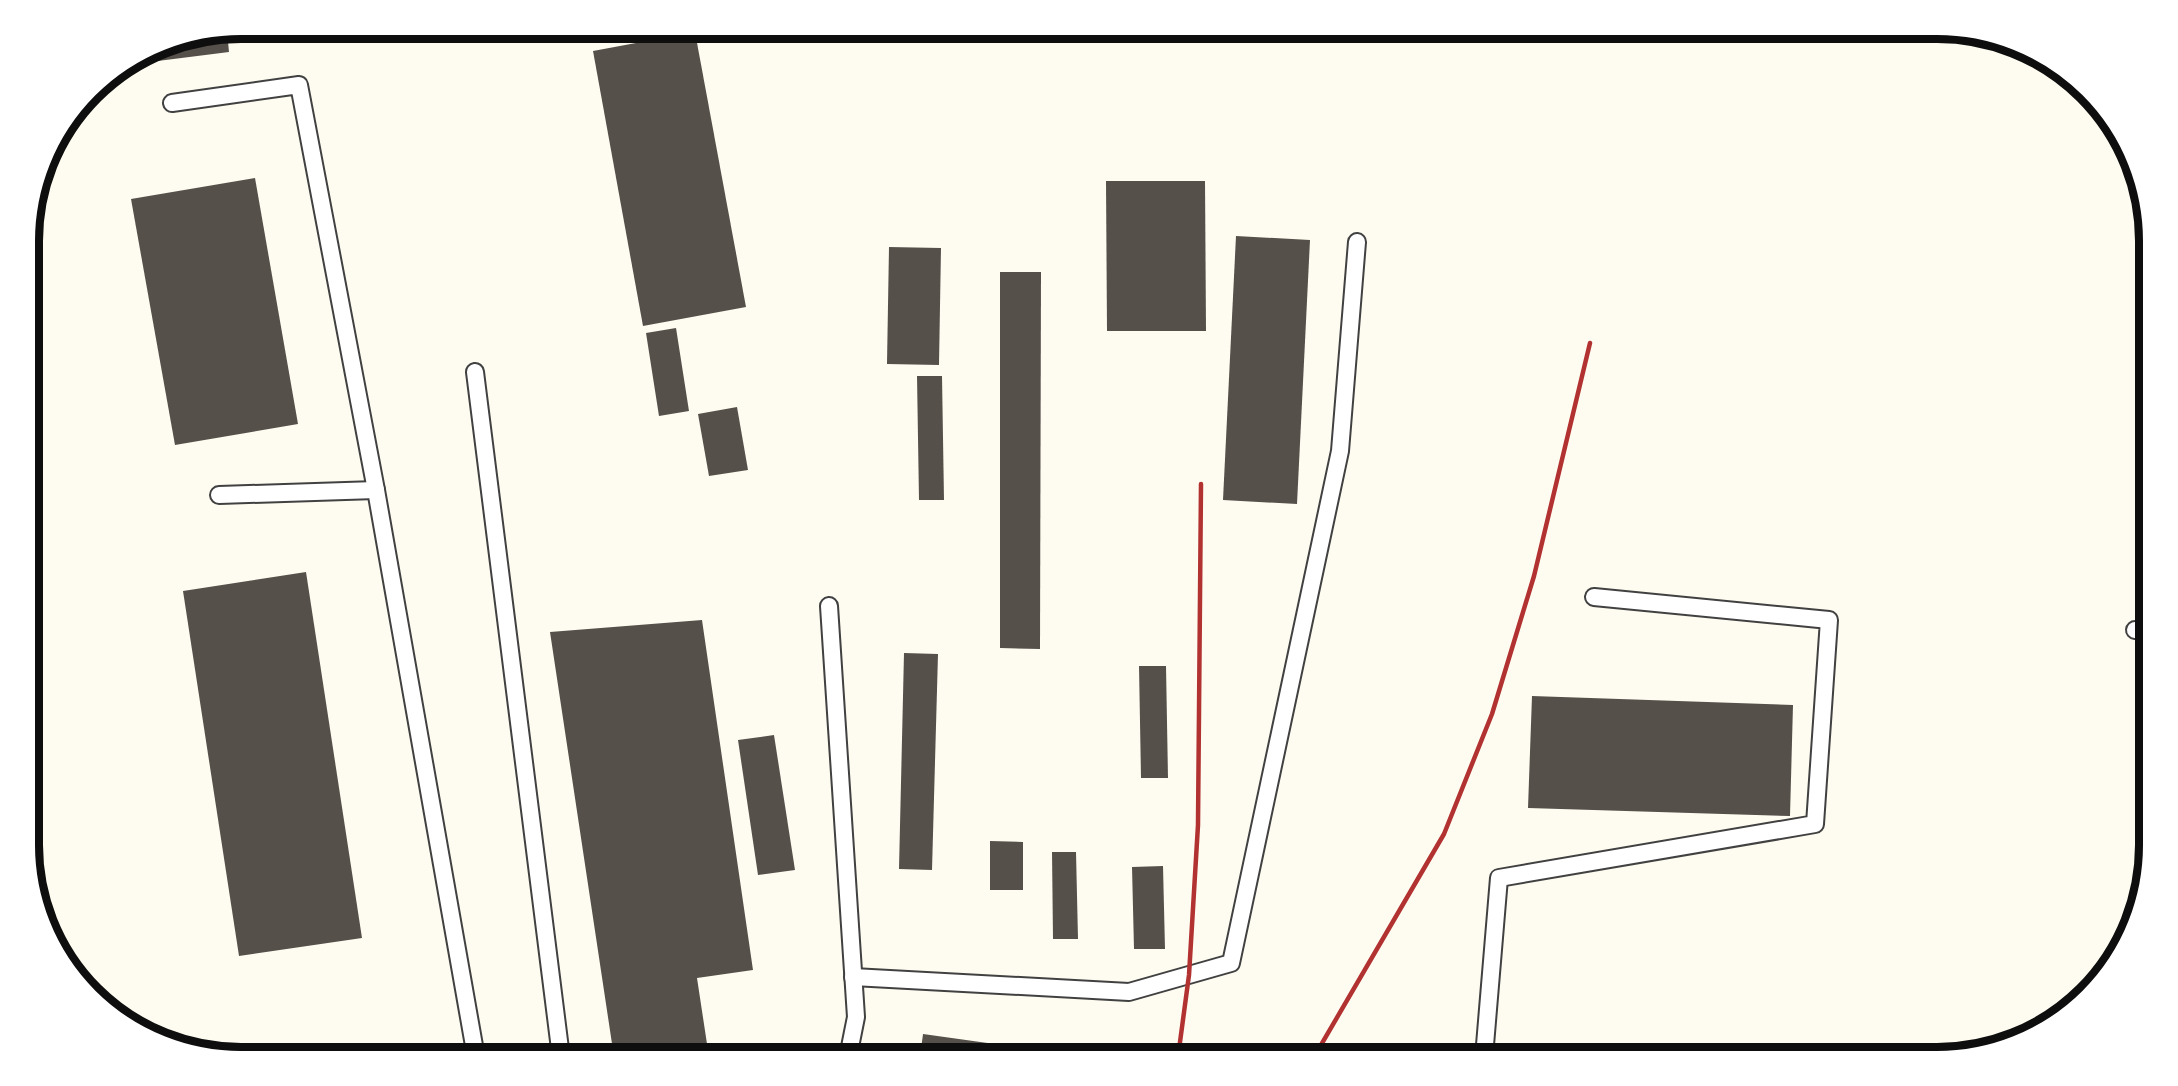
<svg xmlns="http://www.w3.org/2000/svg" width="2178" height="1086" font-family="'PT Serif',serif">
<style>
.building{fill:#56504b}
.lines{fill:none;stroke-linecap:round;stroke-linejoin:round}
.service-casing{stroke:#414141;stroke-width:20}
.service{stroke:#fff;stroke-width:16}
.rail{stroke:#b23232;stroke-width:4.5}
.rim{fill:none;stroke:#0e0e0e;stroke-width:8}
</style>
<rect width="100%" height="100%" fill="#fefcf0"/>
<g class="building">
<polygon points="227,31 229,52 126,65 160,45"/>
<polygon points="695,32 746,307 643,326 593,51"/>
<polygon points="255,178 298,424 175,445 131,199"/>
<polygon points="1106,181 1205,181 1206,331 1107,331"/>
<polygon points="1236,236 1310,240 1297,504 1223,500"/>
<polygon points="889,247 941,248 939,365 887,364"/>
<polygon points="1000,272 1041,272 1040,649 1000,648"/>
<polygon points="676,328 689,411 659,416 646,333"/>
<polygon points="917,376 942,376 944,500 919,500"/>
<polygon points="737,407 748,470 709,476 698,414"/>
<polygon points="306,572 362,938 239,956 183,591"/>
<polygon points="702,620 753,970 697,978 709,1057 614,1057 550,632"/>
<polygon points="904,653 938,654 932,870 899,869"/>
<polygon points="1139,666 1166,666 1168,778 1141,778"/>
<polygon points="1532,696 1793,705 1790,816 1528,808"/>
<polygon points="774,735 795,870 758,875 738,740"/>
<polygon points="990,841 1023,842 1023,890 990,890"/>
<polygon points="1052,852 1076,852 1078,939 1053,939"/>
<polygon points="1163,866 1165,949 1134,949 1132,867"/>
<polygon points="923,1034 1081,1056 1081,1057 920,1057"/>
<polygon points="382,1050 383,1057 321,1057 321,1056"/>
</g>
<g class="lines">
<g class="service-casing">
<g id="service">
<polyline points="172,103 299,85 376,490 476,1057"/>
<polyline points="475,372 561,1057"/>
<polyline points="219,495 376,490"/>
<polyline points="829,606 856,1017 848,1057"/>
<polyline points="2135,630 2149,631"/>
<polyline points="853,977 1129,992 1231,963 1340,451 1357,242"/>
<polyline points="1484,1057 1499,878 1815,824 1829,620 1594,597"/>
</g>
</g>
<use href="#service" class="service"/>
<g class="rail">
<polyline points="1178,1057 1189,975 1198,825 1201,484"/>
<polyline points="1314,1057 1444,834 1492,714 1534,576 1590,343"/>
</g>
</g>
<path d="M0 0H2178V1086H0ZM241 39H1937A202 202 0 0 1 2139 241V845A202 202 0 0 1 1937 1047H241A202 202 0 0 1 39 845V241A202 202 0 0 1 241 39Z" fill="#fff" fill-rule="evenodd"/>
<path class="rim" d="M241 39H1937A202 202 0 0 1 2139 241V845A202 202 0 0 1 1937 1047H241A202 202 0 0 1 39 845V241A202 202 0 0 1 241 39Z"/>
</svg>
